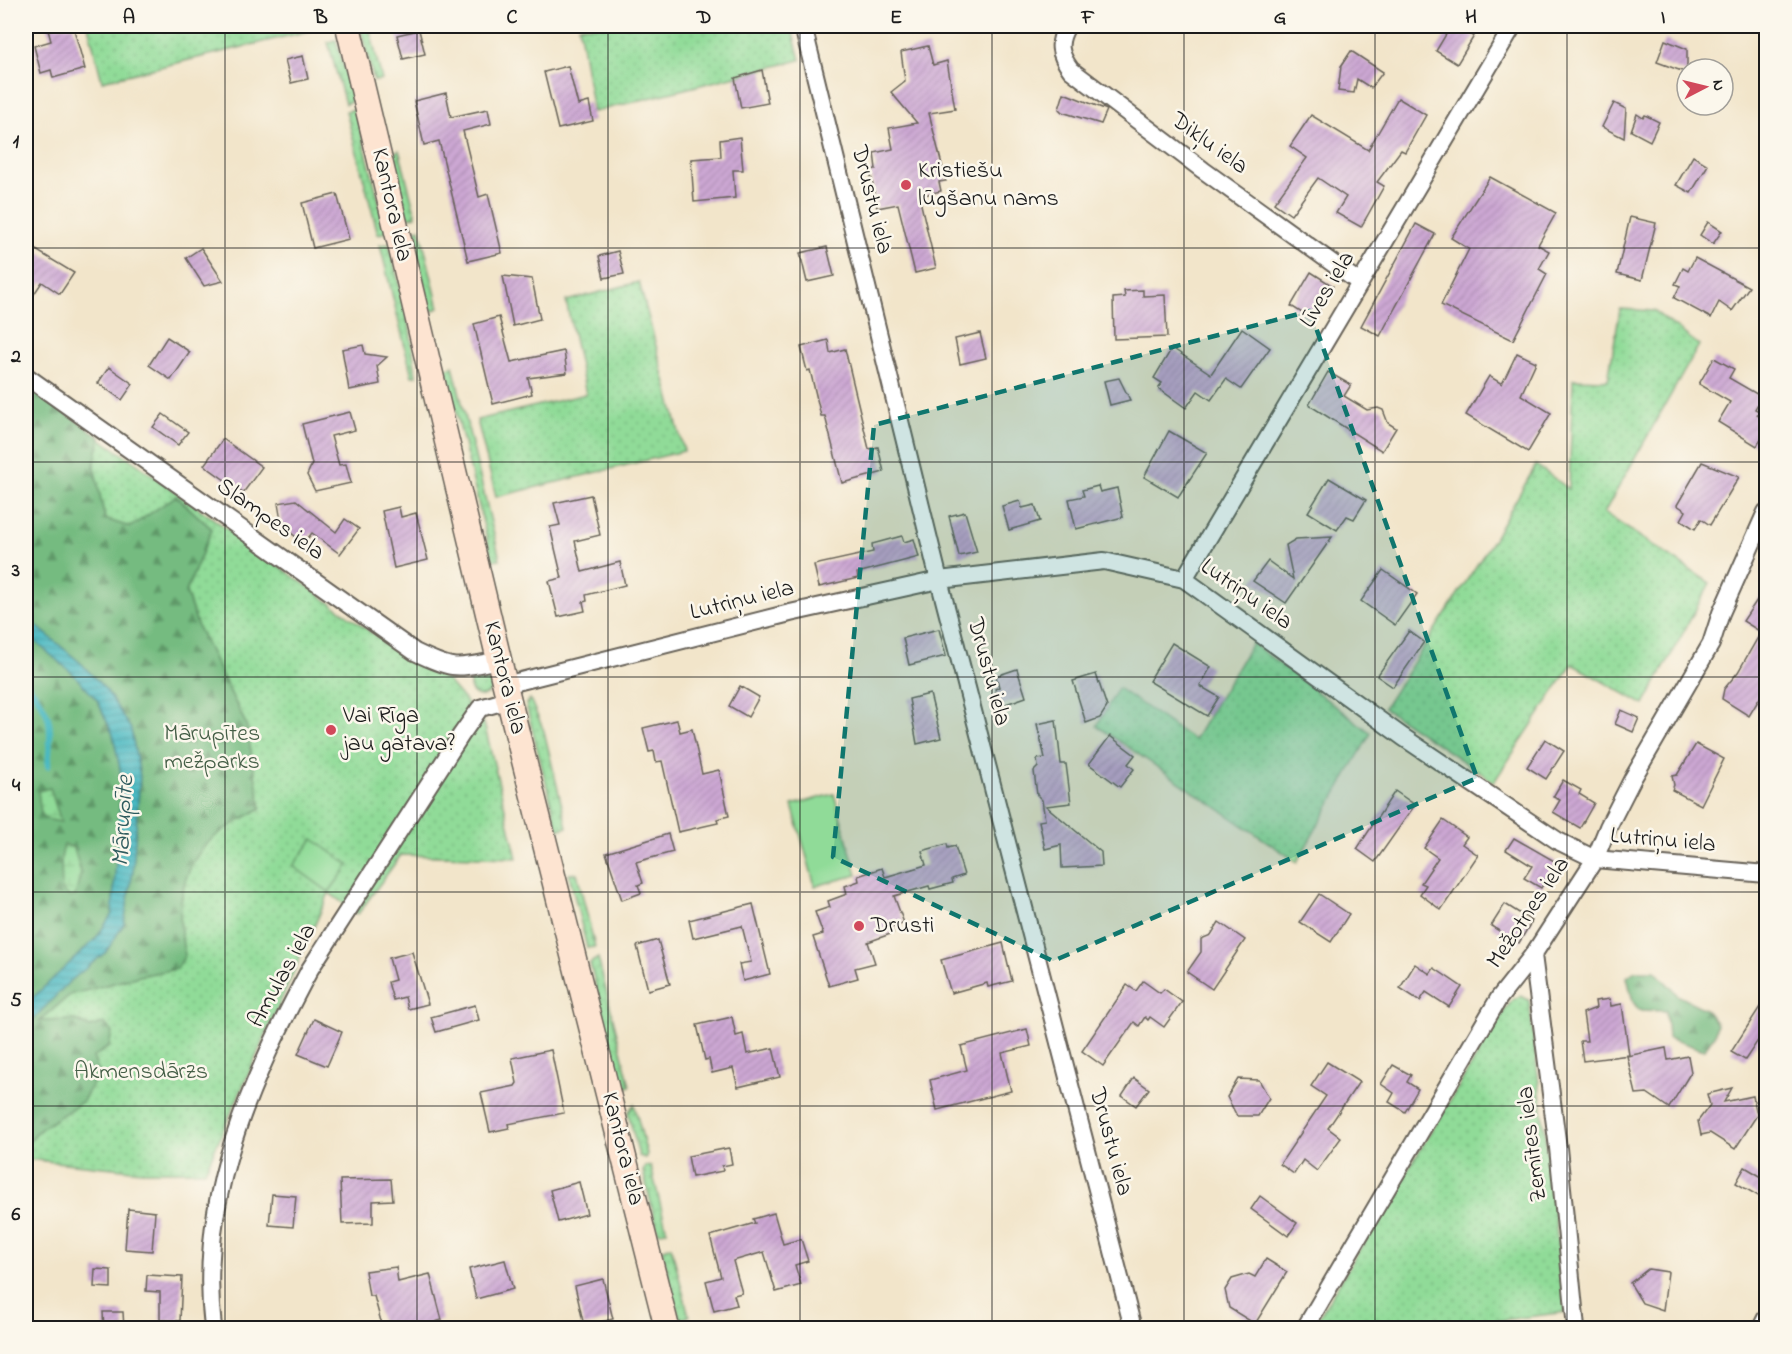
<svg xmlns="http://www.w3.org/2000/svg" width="1792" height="1354" font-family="'Indie Flower',sans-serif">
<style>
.grass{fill:url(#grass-dots);stroke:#567c5a;stroke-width:1.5}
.forest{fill:url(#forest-firs);stroke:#486c4e;stroke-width:1.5}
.wetland{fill:url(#wetland-marsh);stroke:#567c5a;stroke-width:1.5}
.garden{fill:#90db98;stroke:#567c5a;stroke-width:1.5}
.water{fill:url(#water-rules);stroke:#336a6f;stroke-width:1.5}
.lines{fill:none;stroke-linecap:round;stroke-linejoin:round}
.stream{stroke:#4ab9c2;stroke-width:6}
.building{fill:url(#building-hatch)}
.minor-casing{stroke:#676259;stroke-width:20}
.secondary-casing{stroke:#676259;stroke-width:27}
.minor{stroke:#fff;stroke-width:16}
.secondary{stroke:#fde4d1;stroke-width:24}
.marked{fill:#0f766e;fill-opacity:0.2;stroke:#0f766e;stroke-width:4.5;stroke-dasharray:12 8;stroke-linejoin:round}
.grid{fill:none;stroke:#1c1c1c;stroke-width:1.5;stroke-opacity:0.55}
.poi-dot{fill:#d1495b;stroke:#fbf7ec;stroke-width:2}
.labels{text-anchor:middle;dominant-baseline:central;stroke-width:5;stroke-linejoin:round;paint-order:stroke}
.street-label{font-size:24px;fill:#1c1c1c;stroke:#fbf7ec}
.poi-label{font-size:24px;fill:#1c1c1c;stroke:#fbf7ec;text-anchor:start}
.park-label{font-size:24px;fill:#455f47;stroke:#fbf7ec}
.water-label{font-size:26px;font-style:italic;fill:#2e5b5e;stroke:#fbf7ec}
.neatline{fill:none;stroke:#1c1c1c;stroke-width:2}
.grid-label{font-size:20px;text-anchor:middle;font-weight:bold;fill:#1c1c1c}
</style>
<defs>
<pattern id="grass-dots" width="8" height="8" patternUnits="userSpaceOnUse" patternTransform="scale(1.5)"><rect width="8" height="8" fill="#90db98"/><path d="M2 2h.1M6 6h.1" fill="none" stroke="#7cbb82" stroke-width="1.8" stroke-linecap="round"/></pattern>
<pattern id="forest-firs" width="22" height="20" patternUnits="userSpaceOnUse" patternTransform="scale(1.5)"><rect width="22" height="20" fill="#74bb80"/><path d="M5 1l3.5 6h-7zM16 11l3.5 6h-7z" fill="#5e9768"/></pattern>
<pattern id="wetland-marsh" width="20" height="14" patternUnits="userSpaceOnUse" patternTransform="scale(1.5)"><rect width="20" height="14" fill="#90db98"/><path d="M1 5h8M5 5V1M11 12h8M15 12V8" fill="none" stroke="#7cbb82"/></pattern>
<pattern id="water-rules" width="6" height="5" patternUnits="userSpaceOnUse" patternTransform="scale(1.5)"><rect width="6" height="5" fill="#4ab9c2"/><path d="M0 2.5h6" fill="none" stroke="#409ea6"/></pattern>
<pattern id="building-hatch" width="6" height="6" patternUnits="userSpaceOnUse" patternTransform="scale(1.5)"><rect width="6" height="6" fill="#cca7d3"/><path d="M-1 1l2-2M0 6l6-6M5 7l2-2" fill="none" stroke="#af8fb5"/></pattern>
</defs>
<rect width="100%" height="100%" fill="#fbf7ec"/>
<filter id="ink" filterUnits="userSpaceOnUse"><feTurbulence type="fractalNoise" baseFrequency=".0167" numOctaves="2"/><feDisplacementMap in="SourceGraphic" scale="12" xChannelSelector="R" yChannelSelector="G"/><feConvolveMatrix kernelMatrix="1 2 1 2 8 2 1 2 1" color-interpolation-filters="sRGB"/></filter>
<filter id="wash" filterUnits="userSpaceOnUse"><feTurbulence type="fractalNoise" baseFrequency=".008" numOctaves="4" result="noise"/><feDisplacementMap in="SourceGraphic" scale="24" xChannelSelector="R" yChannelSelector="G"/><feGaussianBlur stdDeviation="1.35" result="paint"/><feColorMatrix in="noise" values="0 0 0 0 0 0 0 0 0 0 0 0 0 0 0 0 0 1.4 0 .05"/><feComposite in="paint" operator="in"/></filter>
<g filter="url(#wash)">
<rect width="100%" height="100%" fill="#f2e5ca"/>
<g class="grass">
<polygon points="88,26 317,26 317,29 102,81"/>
<polygon points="360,26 369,26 382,80 374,81"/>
<polygon points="579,26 791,26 800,60 593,112"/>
<polygon points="336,40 353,100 345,104 328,42"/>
<polygon points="355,109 387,232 378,234 346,111"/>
<polygon points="399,150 416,216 407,218 391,154"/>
<polygon points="420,229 439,308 431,311 411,232"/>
<polygon points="389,244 410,329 416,376 412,376 380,245"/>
<polygon points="639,282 684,451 496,497 477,420 586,394 566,301"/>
<polygon points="1620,309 1654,311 1699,345 1604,513 1710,583 1644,705 1572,664 1494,782 1384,708 1493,540 1536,465 1569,489 1573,379 1608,380"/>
<polygon points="453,366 500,559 492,560 446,369"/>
<polygon points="26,389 130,459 382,640 447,680 484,723 517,858 401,855 358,914 329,893 205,1171 142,1171 26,1159"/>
<polygon points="1252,643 1371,733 1297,862 1097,726 1118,688 1194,740"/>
<circle cx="481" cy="685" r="11"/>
<polygon points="530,699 544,731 567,827 558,830 526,705"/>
<polygon points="577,873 595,947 587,948 569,874"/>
<polygon points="598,958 630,1086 625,1088 621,1086 590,963"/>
<polygon points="1521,996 1529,1000 1566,1312 1440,1328 1328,1328 1315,1323 1505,1010 1513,999"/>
<polygon points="634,1104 647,1154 645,1158 639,1156 628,1113"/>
<polygon points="646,1166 651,1167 667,1231 658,1232 643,1171"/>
<polygon points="671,1246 689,1316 680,1320 662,1250"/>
</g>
<g class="forest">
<path d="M26,386L100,437L94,466L105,519L130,527L176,496L212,529L186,592L198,627L246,724L261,808C246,817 230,825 217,835C179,864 175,912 185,955L177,969L143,975L70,995L40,1021L75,1020L90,1027L104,1023L112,1032L109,1047L93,1057L99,1073L83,1101L38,1131L26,1145Z"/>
<polygon points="1635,971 1655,971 1679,996 1705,1009 1717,1024 1714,1036 1704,1050 1668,1038 1666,1011 1639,1010 1633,1002 1627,977"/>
</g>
<g class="wetland">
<polygon points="50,788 61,822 46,819 41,813 38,791"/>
<polygon points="64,844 74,848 81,873 75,896 70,897 62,890 61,859"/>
</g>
<g class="garden">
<polygon points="834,794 857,875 815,886 792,805"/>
<polygon points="313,839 349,865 329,892 293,866"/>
</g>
<polygon class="water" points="26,617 82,664 107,691 131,729 140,776 133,871 124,924 106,952 68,983 26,1027 26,1004 96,938 112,914 122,779 113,735 97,700 72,673 26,634"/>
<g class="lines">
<path class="stream" d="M26,683C55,716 51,725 48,766"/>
</g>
<g id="blocks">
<g class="building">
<polygon points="47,26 73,26 85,69 53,78 51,70 41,73 34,46 51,41"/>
<polygon points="1451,26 1474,36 1457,64 1436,51"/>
<polygon points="419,30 425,54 403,59 397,35"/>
<polygon points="1665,40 1687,49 1687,73 1657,62"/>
<polygon points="928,46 933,65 947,61 955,109 929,113 946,181 939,182 941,191 919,196 936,268 915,273 898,204 877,208 870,170 876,169 874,153 893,149 889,128 917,123 891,92 905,81 901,52"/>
<polygon points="1351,51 1383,72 1371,88 1357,79 1354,93 1338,91 1341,66"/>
<polygon points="303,56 308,79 291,83 285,60"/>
<polygon points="568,66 578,105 589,102 593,121 558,129 544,72"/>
<polygon points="762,70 768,103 741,108 735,78"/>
<polygon points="446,93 451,117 488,109 491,124 463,131 479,197 488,194 502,253 468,261 439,141 424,145 414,101"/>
<polygon points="1064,93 1107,110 1101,124 1062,112 1059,109"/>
<polygon points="1398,98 1426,115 1405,152 1401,150 1377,182 1384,186 1361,227 1336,213 1346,197 1318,178 1291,215 1274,203 1307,158 1290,146 1311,115 1368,150"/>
<polygon points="1614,103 1626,109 1624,138 1602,127"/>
<polygon points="1637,114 1643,118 1645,115 1659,122 1650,141 1631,131"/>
<polygon points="740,137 743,170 733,170 735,198 694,202 691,159 721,157 720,140"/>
<polygon points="1693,156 1708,165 1691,193 1676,185"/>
<polygon points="1490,177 1556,213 1538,245 1549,251 1539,269 1547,274 1513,340 1441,305 1469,249 1451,238"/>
<polygon points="337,194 349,239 313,248 302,203"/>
<polygon points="1630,217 1656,223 1642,280 1617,274"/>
<polygon points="1708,222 1722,231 1713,244 1700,235"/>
<polygon points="1416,224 1435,234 1380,336 1361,326"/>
<polygon points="26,244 74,273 60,294 42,282 26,306"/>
<polygon points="827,247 834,276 807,282 800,253"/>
<polygon points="201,248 223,281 204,286 186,258"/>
<polygon points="618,251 624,274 604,278 599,256"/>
<polygon points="1695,258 1749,287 1732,311 1719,302 1711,318 1674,298 1680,286 1675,284 1683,268 1688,271"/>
<polygon points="1311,272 1333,286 1313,320 1291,306"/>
<polygon points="503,276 532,279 540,319 513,326"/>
<polygon points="1143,290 1143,296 1165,295 1167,337 1114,339 1113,298 1125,297 1124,291"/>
<polygon points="499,317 511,362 564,351 567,373 528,378 532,394 493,404 474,324"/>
<polygon points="1242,328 1270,348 1241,389 1226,379 1211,400 1198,391 1186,408 1158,388 1162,383 1154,378 1172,348 1211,374"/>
<polygon points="980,333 986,358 960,364 955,339"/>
<polygon points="167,337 190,352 171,380 149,365"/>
<polygon points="828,340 830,353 845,349 869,449 878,447 884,472 842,483 825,416 821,416 810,370 807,371 801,347"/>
<polygon points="363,345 365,354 387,357 377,366 380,384 349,390 342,349"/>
<polygon points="1517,353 1536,362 1521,395 1551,413 1528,452 1466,415 1489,376 1502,384"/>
<polygon points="1714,358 1734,369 1729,378 1762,397 1755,409 1759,411 1757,415 1767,421 1767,430 1757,446 1718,422 1730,402 1699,384"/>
<polygon points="109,367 133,384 122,400 98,383"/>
<polygon points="1328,372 1351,385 1344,396 1367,410 1378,408 1383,410 1388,423 1396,428 1382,451 1309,405"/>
<polygon points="1119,378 1130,400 1110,405 1104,381"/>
<polygon points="350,412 355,430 331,436 339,465 346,464 351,483 315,491 307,475 312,464 302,424"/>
<polygon points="163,414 188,432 178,445 153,427"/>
<polygon points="1169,431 1207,453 1178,497 1144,477"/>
<polygon points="223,439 262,467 243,493 204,465"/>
<polygon points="1702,462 1739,477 1710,525 1701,519 1695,529 1681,520 1686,511 1677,505"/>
<polygon points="1329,478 1366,500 1354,519 1347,516 1337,530 1308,512"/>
<polygon points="1098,486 1100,492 1117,488 1123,517 1076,529 1069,499 1084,496 1082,490"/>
<polygon points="591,495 600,535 575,541 582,572 620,562 625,585 586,595 587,601 583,602 585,611 558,617 549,581 562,578 550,527 560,525 554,503"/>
<polygon points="296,500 336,532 345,519 359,529 340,554 312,533 304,543 282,526 278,503"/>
<polygon points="1020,501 1022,508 1035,505 1040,521 1009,530 1002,506"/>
<polygon points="399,507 401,517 416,513 428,560 394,568 382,511"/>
<polygon points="965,512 977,552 959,556 949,516"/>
<polygon points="902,536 904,542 914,539 919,557 857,573 858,578 819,587 814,565 873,552 872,544"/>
<polygon points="1332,537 1286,603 1253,581 1268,561 1293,579 1286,545 1296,539"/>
<polygon points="1383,570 1417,594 1395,625 1361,601"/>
<polygon points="1767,585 1767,686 1749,716 1722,699 1724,689 1738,672 1761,632 1743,621"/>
<polygon points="939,629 946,656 909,665 903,638"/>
<polygon points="1409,631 1424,642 1393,687 1377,676"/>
<polygon points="1172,643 1211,667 1200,686 1219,697 1207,716 1149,681"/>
<polygon points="1017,669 1026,697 1000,706 995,689 999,687 996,676"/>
<polygon points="1096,674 1107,707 1100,718 1086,723 1073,681"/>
<polygon points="740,686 759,697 748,717 729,706"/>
<polygon points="930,694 941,738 917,744 909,699"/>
<polygon points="1621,710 1639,718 1633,732 1615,724"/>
<polygon points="677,720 680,732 692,729 702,774 719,770 729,816 717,819 718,823 678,832 662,761 656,762 654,751 649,752 643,728"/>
<polygon points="1056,720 1061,764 1066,764 1071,803 1046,806 1101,852 1102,866 1062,868 1061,845 1045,849 1039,821 1045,820 1042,800 1037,795 1034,771 1038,767 1037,759 1045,758 1037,724"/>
<polygon points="1110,736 1135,755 1128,764 1134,769 1120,787 1089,764"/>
<polygon points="1545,739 1564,751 1546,779 1527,767"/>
<polygon points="1696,744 1724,759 1701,805 1672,790 1674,785 1672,776 1677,775"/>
<polygon points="1563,780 1581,790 1579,794 1594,803 1580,828 1553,812 1560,800 1553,797"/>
<polygon points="1395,791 1415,805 1375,862 1357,849"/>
<polygon points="1443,820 1467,837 1462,844 1478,855 1441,910 1420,894 1426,885 1421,883 1438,858 1424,848"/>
<polygon points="668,834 673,852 636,862 643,883 638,885 641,893 622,900 606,853"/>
<polygon points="1514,838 1556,862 1541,888 1524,878 1532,866 1506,850"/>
<polygon points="947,844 948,848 955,846 964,875 952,879 953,883 930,889 929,886 894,896 904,923 891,928 893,933 868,942 875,963 855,968 858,978 829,986 813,937 823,934 815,912 830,907 828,901 847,894 845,886 859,881 858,876 882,868 885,877 926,865 922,851"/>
<polygon points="1319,894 1349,914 1331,942 1300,922"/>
<polygon points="753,904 770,974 743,981 739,964 751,962 742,926 693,938 689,920"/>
<polygon points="1505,904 1532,921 1519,943 1491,926"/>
<polygon points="1219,922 1245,940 1212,989 1187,972 1201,952 1201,939 1211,935"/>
<polygon points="658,940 670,984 648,990 637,946"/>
<polygon points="1003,943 1012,981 988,987 987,983 951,993 941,960"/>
<polygon points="412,952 428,1004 408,1009 405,997 393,1000 388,982 395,980 389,958"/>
<polygon points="1415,964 1430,974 1434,968 1462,987 1449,1007 1426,992 1420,1001 1400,988"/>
<polygon points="1143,981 1160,993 1164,989 1182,1002 1164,1027 1150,1017 1148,1020 1145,1017 1139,1026 1134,1022 1103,1066 1082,1051 1127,985 1136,991"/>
<polygon points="1767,996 1767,1027 1745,1060 1731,1052"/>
<polygon points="1610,999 1611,1006 1622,1004 1629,1055 1583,1061 1580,1041 1587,1041 1583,1013 1596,1008 1595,1001"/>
<polygon points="475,1005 479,1020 436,1032 431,1017"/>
<polygon points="732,1017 736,1036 743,1034 747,1054 773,1048 780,1077 738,1087 733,1068 712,1073 709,1059 705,1060 697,1025"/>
<polygon points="314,1019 342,1032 327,1066 298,1054"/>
<polygon points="1027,1029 1031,1046 1002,1053 1011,1091 937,1110 930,1080 967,1070 961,1046"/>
<polygon points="1666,1048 1668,1060 1688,1056 1691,1072 1669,1108 1647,1093 1636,1094 1627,1056"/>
<polygon points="551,1050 564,1113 508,1124 509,1128 490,1132 481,1093 515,1086 517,1083 512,1058"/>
<polygon points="1327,1062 1359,1082 1328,1128 1341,1138 1317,1171 1303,1160 1294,1174 1280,1164 1326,1096 1311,1086"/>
<polygon points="1393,1065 1411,1075 1407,1082 1418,1089 1405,1112 1389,1102 1394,1093 1381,1084"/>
<polygon points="1134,1078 1149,1089 1136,1106 1122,1096"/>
<polygon points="1238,1079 1259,1080 1269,1098 1258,1116 1237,1116 1227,1097"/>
<polygon points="1732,1088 1724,1102 1753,1096 1757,1115 1735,1149 1710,1133 1701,1135 1698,1121 1710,1105 1707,1094"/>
<polygon points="729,1148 732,1164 722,1166 723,1171 692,1177 688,1156"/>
<polygon points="1745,1167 1767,1180 1767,1201 1736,1183"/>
<polygon points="391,1179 393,1200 373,1201 373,1223 342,1224 340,1180"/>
<polygon points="579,1182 587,1214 558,1222 550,1190"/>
<polygon points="272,1194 296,1196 293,1227 269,1225"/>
<polygon points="1260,1196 1297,1223 1288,1236 1251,1209"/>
<polygon points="128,1209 155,1212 152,1251 125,1249"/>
<polygon points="774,1213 783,1244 801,1239 808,1261 795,1265 801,1285 776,1292 764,1252 733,1261 742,1293 734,1295 737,1305 714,1311 706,1281 721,1277 710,1236 755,1223 753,1219"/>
<polygon points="1266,1259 1287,1272 1255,1324 1229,1308 1225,1290 1232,1279 1249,1274 1255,1277"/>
<polygon points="505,1260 513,1289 476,1299 469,1269"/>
<polygon points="396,1267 398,1282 430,1274 442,1320 411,1329 383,1329 374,1296 369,1296 365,1271"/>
<polygon points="95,1269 111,1270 111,1288 94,1287"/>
<polygon points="1648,1269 1668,1272 1663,1310 1642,1303 1630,1283"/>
<polygon points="147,1275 182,1277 180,1321 160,1320 160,1292 146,1291"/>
<polygon points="603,1279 613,1319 584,1326 575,1286"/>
<polygon points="103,1312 123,1312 124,1329 104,1329"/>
</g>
</g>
</g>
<g filter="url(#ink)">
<use href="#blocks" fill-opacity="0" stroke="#676259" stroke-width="1.5"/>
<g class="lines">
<g class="minor-casing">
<g id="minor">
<polyline points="803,26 939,580 1133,1328"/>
<path d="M1067,26C1057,43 1059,54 1071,70L1203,170L1360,283"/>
<path d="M26,376L415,652C457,672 456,668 500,660"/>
<polyline points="1184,579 1513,26"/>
<polyline points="505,685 790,613 939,580 1104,561 1184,579 1403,737 1558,841 1595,859 1766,874"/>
<polyline points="1533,955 1558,1148 1576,1328"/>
<path d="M213,1328C197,1198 250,1081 310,969L461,735L480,708L509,700"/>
<polyline points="1305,1328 1499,998 1533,955 1595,859 1608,827 1633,778 1711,644 1721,613 1766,512"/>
<polyline points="1761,1328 1766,1318"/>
</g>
</g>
<g class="secondary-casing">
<polyline id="secondary" points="348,26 505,685 667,1328"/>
</g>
<use href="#minor" class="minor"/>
<use href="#secondary" class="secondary"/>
</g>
</g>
<path class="marked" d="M1310,311L1477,778L1053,961L833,857L874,425Z"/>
<path class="grid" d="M225,26V1328M417,26V1328M608,26V1328M800,26V1328M992,26V1328M1184,26V1328M1375,26V1328M1567,26V1328M26,248H1766M26,462H1766M26,677H1766M26,892H1766M26,1106H1766"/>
<g class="poi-dot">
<circle cx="906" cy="185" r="6"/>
<circle cx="331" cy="730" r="6"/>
<circle cx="859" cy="926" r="6"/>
</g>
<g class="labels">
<g class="street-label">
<text transform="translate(1209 144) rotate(36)">Dikļu iela</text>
<text transform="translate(871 200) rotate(76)">Drustu iela</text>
<text transform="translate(391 205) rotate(77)">Kantora iela</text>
<text transform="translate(1328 290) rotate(-59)">Līves iela</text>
<text transform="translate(270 520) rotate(35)">Slampes iela</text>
<text transform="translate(1246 595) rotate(35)">Lutriņu iela</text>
<text transform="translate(742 601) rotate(-14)">Lutriņu iela</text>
<text transform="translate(988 672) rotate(75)">Drustu iela</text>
<text transform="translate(504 678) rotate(76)">Kantora iela</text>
<text transform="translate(1663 841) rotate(5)">Lutriņu iela</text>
<text transform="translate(1529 913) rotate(-56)">Mežotnes iela</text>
<text transform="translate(283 976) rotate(-61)">Amulas iela</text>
<text transform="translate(1110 1142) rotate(75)">Drustu iela</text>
<text transform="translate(1533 1144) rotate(-97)">Zemītes iela</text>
<text transform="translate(622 1149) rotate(76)">Kantora iela</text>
</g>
<g class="poi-label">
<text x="918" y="171">Kristiešu<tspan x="918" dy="28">lūgšanu nams</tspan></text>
<text x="343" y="716">Vai Rīga<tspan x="343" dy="28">jau gatava?</tspan></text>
<text x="871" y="926">Drusti</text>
</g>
<g class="park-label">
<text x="212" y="734">Mārupītes<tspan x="212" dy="28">mežparks</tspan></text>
<text x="141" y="1072">Akmensdārzs</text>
</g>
<g class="water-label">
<text transform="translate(124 821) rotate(-87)">Mārupīte</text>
</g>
</g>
<rect width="1792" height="1354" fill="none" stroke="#fbf7ec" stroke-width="66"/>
<g transform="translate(1705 87) rotate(83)"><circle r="28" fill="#fbf7ec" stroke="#a29f99" stroke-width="1.5"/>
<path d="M0-4.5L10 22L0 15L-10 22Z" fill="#d1495b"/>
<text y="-9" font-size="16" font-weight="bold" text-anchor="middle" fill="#1c1c1c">N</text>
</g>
<rect x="33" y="33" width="1726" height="1288" class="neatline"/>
<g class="grid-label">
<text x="129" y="23">A</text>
<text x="321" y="23">B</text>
<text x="512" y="23">C</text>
<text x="704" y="23">D</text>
<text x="896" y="23">E</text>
<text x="1088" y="23">F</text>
<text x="1280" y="23">G</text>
<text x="1471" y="23">H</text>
<text x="1663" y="23">I</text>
<text x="16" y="147">1</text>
<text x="16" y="362">2</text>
<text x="16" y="576">3</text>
<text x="16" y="791">4</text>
<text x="16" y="1006">5</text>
<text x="16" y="1220">6</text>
</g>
</svg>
